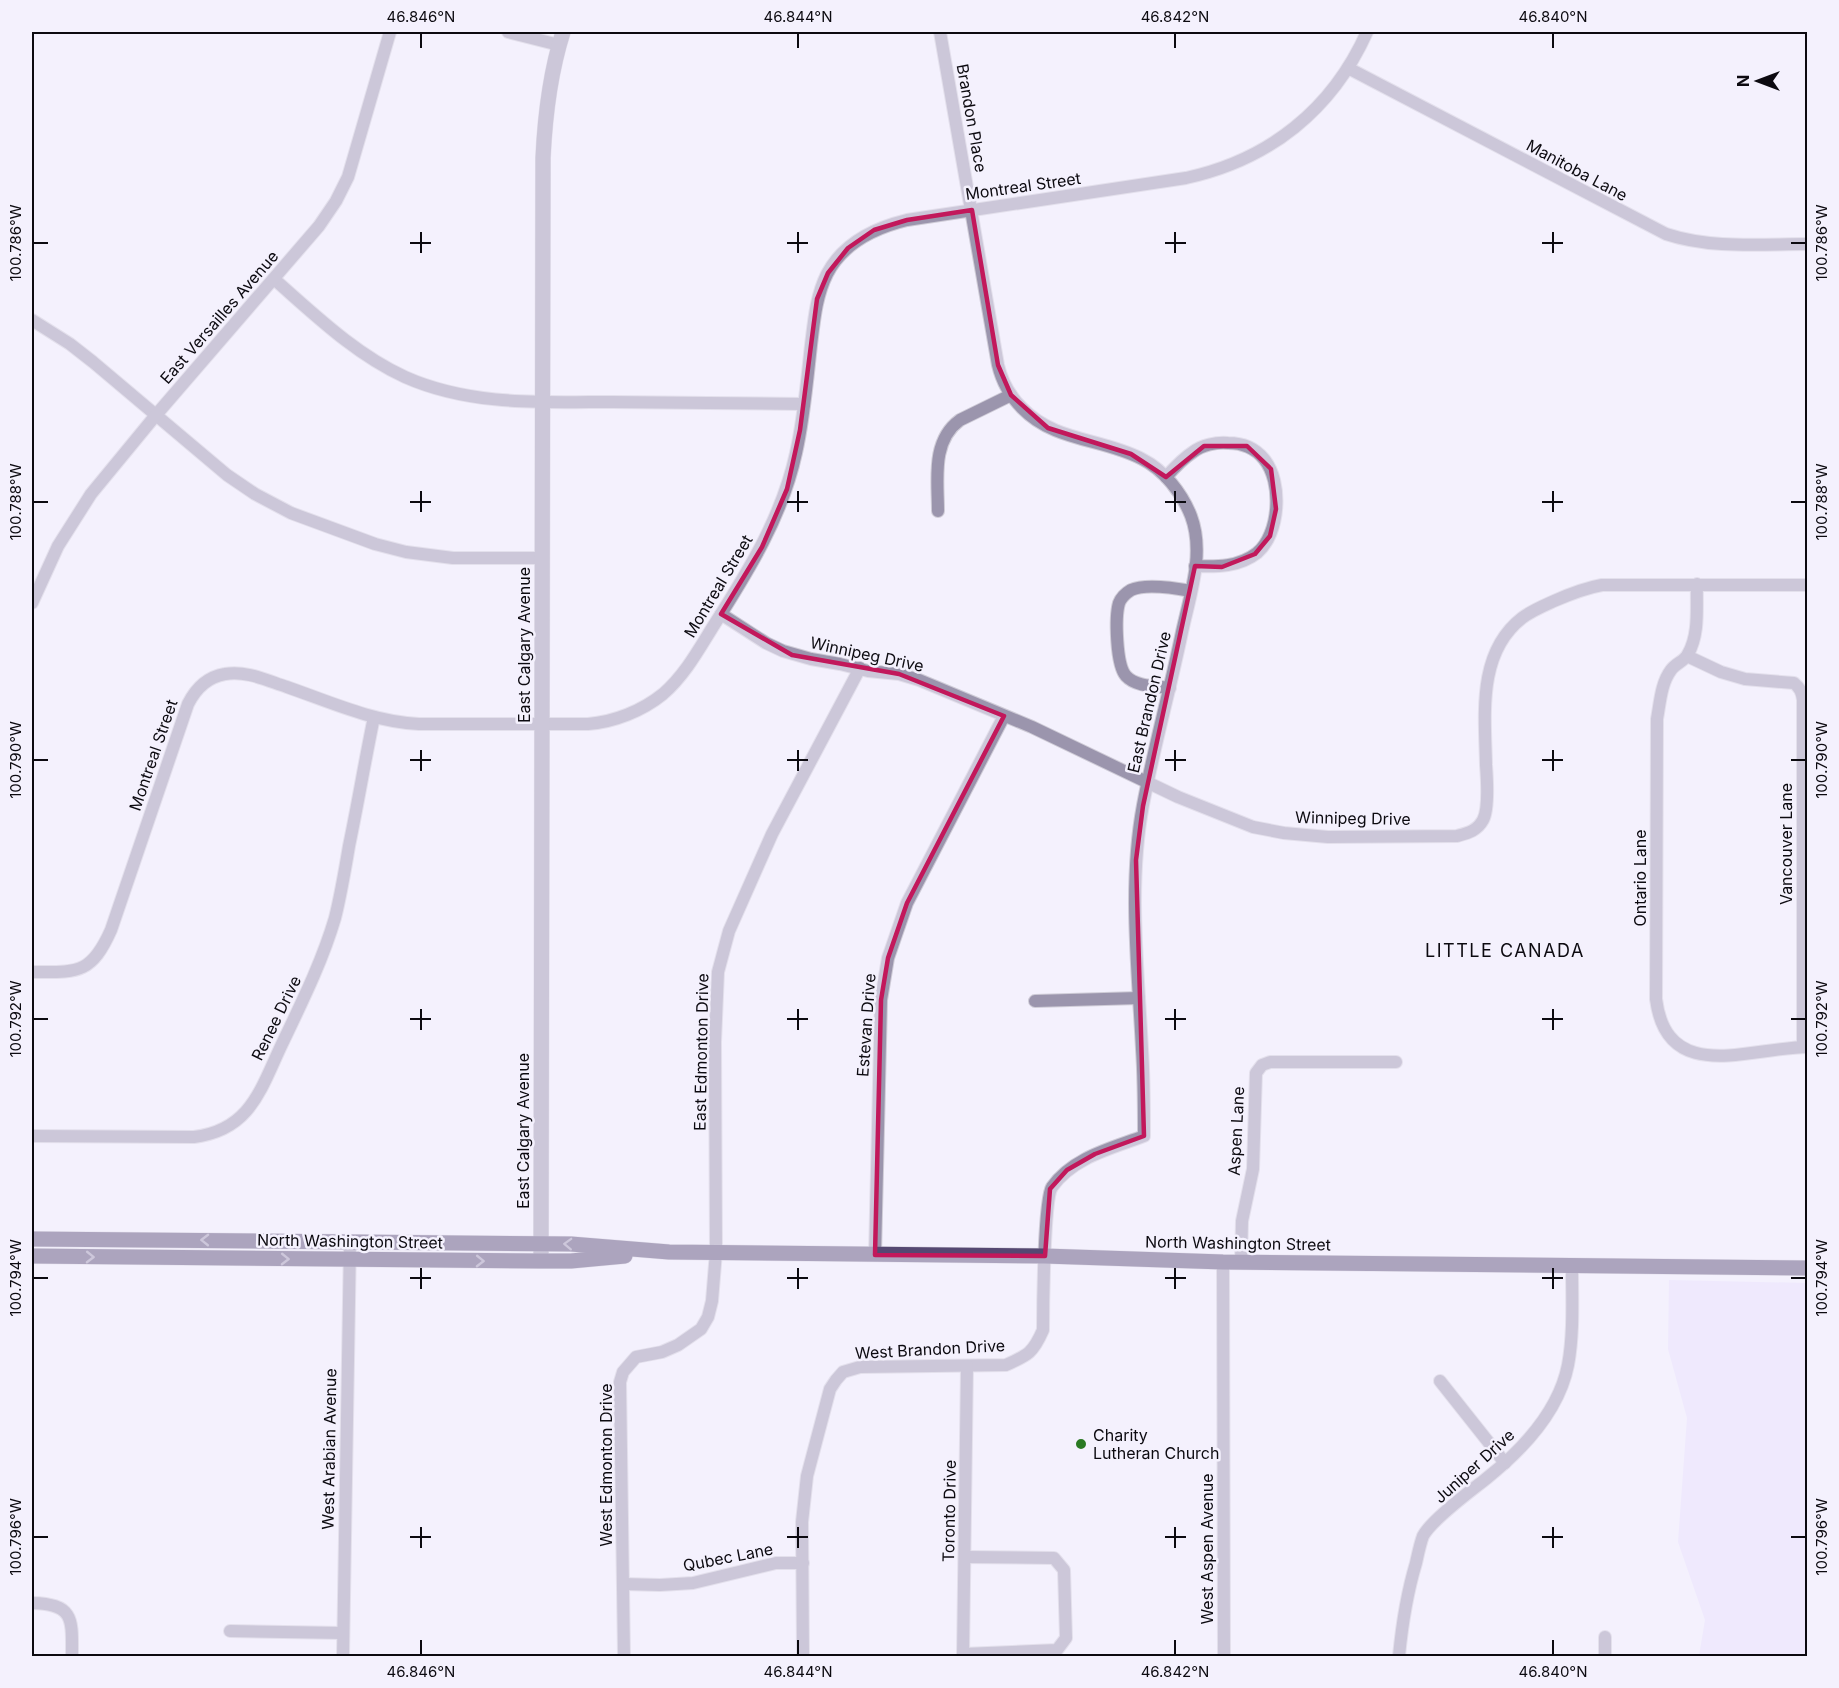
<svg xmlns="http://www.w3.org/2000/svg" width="1839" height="1688" font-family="Inter,sans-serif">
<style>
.built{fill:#e8e1fc}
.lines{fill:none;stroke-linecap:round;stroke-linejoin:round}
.minor-casing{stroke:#cfccd7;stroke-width:14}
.tertiary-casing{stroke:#cfccd7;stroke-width:16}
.primary-casing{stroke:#cfccd7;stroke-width:16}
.minor{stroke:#9b95ad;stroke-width:12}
.tertiary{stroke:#9b95ad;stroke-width:15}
.primary{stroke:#554872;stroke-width:15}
.oneway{stroke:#9d94b1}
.marked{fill:none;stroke:#c2185b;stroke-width:4.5;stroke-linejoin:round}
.ticks{fill:none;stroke:#0c0a10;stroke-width:2}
.poi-dot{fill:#2a7922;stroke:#f4f1fd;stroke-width:2}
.labels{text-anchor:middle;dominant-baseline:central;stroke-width:5;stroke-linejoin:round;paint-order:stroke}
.street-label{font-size:16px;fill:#0c0a10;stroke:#f4f1fd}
.poi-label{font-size:16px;fill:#0c0a10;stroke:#f4f1fd;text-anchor:start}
.neighbourhood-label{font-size:18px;letter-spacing:1.5px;fill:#0c0a10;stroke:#f4f1fd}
.neatline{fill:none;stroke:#0c0a10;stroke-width:2}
.ticks-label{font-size:15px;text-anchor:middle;fill:#0c0a10}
</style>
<rect width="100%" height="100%" fill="#f4f1fd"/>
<polygon class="built" points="1669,1280 1807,1283 1807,1656 1699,1656 1705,1620 1678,1542 1687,1418 1668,1349"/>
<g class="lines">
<g class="minor-casing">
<g id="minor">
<polyline points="508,32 559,45"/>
<path d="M1348,68L1666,234C1711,249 1761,244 1808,244"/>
<path d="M274,279C315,315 355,354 405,377C470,406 542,402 612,402C676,403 740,403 804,404"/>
<polyline points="32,320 70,344 93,362 227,475 255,494 291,513 375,544 406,552 453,558 542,558"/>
<path d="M1166,477C1174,468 1182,459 1193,452C1202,445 1216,442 1228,443C1242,443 1255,448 1264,459C1283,482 1280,534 1257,553C1239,567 1217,567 1195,566"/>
<path d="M938,511C938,480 931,441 960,420L1011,395"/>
<path d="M1697,584C1696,606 1700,633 1688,654C1685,661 1676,663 1671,670C1661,683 1660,703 1657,719L1656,999C1667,1086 1751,1047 1808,1047"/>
<polyline points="32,603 58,546 91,494 156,415 319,226 336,201 348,177 390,32"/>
<path d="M721,614L766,643L783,651L811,659L840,664L868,671L899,674L919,680L1032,727L1178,797L1253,827L1284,833L1328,837L1457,836C1468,833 1477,831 1483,820C1489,809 1487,778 1486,765C1485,715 1477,653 1522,618C1531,611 1543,606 1554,601C1570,594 1585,588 1602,585H1808"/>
<path d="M1687,656L1721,672L1745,679L1794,683C1800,688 1802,692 1803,700V1047"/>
<path d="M1170,688C1156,686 1136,687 1126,676C1116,665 1115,617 1119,603C1121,598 1126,593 1131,590C1146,583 1175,588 1191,591"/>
<path d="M32,972C77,972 91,975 111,930L188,704C196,688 207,677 225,674C246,670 268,681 287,687C330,702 374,722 419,724H588C614,722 642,711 663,694C685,675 699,649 714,625C749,570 782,517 796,453C804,418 807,381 811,345C814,321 816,296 827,274C843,243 874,228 907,220L1186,178C1269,160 1332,110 1367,32"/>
<polyline points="1035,1001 1139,998"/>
<path d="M32,1136L194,1137C251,1130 261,1088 282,1044C302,1002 322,962 335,918C341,894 345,870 349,846C358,803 365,760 374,717"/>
<polyline points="875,1255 881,1000 888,958 907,903 1004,716"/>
<polyline points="1223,1262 1224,1656"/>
<polyline points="1241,1262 1242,1221 1253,1169 1256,1073 1262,1065 1270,1062 1396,1062"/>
<polyline points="1440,1381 1505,1463"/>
<polyline points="623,1584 660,1585 693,1583 776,1563 803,1563"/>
<path d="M32,1603C75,1604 72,1620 72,1656"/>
<polyline points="230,1631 343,1633"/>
<polyline points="1605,1637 1605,1656"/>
<polyline points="963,1654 1057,1650 1066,1638 1064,1570 1054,1558 965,1557"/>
<polyline points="343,1656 350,1242"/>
<polyline points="624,1656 620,1382 623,1372 636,1357 662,1352 678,1345 701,1329 708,1317 712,1301 716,1252 715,1042 718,972 729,931 772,834 860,668"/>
<path d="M803,1656L802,1522L807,1476L830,1389L836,1380L843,1372L860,1367L1006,1365C1028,1355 1033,1353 1043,1330C1043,1308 1044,1199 1052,1187C1073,1157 1113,1148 1144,1136C1144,1107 1144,1078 1142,1049C1138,969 1128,885 1143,805C1154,747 1170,690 1182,632C1190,595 1205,553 1191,516C1182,493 1164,470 1142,459C1102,438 1055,442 1022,408C1010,396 1002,382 998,365L940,32"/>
<polyline points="963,1656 967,1366"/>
<path d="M1399,1656C1402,1625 1407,1593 1416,1563C1418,1554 1420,1544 1423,1536C1432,1519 1471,1491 1487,1478C1522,1450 1559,1411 1568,1365C1574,1333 1572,1298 1572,1265"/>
</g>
</g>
<g class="tertiary-casing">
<path id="tertiary" d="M541,1257L543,158C545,115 550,73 563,32"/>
</g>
<g class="primary-casing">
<g id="primary">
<polyline points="32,1239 571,1244 669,1252 1045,1256 1223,1262 1808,1268"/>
<polyline points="32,1256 540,1261 571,1261 625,1256"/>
</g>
</g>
<use href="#minor" class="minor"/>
<use href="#tertiary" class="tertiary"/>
<use href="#primary" class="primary"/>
</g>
<defs><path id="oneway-chevron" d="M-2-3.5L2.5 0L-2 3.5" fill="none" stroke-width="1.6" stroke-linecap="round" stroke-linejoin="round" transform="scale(1.5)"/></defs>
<g class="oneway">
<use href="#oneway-chevron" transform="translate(205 1240) rotate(-179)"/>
<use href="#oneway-chevron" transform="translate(568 1244) rotate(-178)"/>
<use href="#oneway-chevron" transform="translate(90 1257) rotate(1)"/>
<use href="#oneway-chevron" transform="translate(285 1259) rotate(1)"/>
<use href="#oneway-chevron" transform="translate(480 1261) rotate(1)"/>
</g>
<path d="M0 0H1839V1688H0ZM972,210L998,365L1011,395L1048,428L1131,454L1166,477L1204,446H1247L1271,469L1276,509L1270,536L1255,554L1222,567L1195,566L1143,806L1136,860L1144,1136L1095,1154L1067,1170L1050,1189L1045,1256L875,1255L881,1000L888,958L907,903L1004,716L899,674L792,655L721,614L762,547L787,489L800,430L817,299L828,273L848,248L874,230L907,220Z" fill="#f4f1fd" fill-opacity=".55" fill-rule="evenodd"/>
<path class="marked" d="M972,210L998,365L1011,395L1048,428L1131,454L1166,477L1204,446H1247L1271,469L1276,509L1270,536L1255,554L1222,567L1195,566L1143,806L1136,860L1144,1136L1095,1154L1067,1170L1050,1189L1045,1256L875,1255L881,1000L888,958L907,903L1004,716L899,674L792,655L721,614L762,547L787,489L800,430L817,299L828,273L848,248L874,230L907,220Z"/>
<path class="ticks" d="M421,33V48M798,33V48M1175,33V48M1553,33V48M421,232V253M798,232V253M1175,232V253M1553,232V253M33,243H48M410,243H431M787,243H808M1165,243H1186M1542,243H1563M1791,243H1806M421,491V512M798,491V512M1175,491V512M1553,491V512M33,502H48M410,502H431M787,502H808M1165,502H1186M1542,502H1563M1791,502H1806M421,750V771M798,750V771M1175,750V771M1553,750V771M33,760H48M410,760H431M787,760H808M1165,760H1186M1542,760H1563M1791,760H1806M421,1009V1030M798,1009V1030M1175,1009V1030M1553,1009V1030M33,1019H48M410,1019H431M787,1019H808M1165,1019H1186M1542,1019H1563M1791,1019H1806M421,1268V1289M798,1268V1289M1175,1268V1289M1553,1268V1289M33,1278H48M410,1278H431M787,1278H808M1165,1278H1186M1542,1278H1563M1791,1278H1806M421,1527V1548M798,1527V1548M1175,1527V1548M1553,1527V1548M33,1537H48M410,1537H431M787,1537H808M1165,1537H1186M1542,1537H1563M1791,1537H1806M421,1640V1655M798,1640V1655M1175,1640V1655M1553,1640V1655"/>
<circle class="poi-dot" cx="1081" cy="1444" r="6"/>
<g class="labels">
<g class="street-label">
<text transform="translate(972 118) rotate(80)">Brandon Place</text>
<text transform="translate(1577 170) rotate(28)">Manitoba Lane</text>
<text transform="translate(1023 186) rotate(-8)">Montreal Street</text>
<text transform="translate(219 317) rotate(-49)">East Versailles Avenue</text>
<text transform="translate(718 586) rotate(-59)">Montreal Street</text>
<text transform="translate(524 645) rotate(-90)">East Calgary Avenue</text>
<text transform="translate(867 654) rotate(12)">Winnipeg Drive</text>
<text transform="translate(1149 702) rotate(-77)">East Brandon Drive</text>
<text transform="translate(153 755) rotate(-71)">Montreal Street</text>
<text transform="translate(1353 818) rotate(1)">Winnipeg Drive</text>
<text transform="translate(1786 844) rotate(-90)">Vancouver Lane</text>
<text transform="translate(1640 878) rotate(-90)">Ontario Lane</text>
<text transform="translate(276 1018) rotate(-64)">Renee Drive</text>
<text transform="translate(866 1025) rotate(-86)">Estevan Drive</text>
<text transform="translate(701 1052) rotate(-89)">East Edmonton Drive</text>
<text transform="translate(523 1131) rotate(-90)">East Calgary Avenue</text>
<text transform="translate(1236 1131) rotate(-87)">Aspen Lane</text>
<text transform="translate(350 1241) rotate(1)">North Washington Street</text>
<text transform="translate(1238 1243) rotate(1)">North Washington Street</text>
<text transform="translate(930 1349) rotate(-3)">West Brandon Drive</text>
<text transform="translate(329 1449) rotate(-89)">West Arabian Avenue</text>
<text transform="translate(606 1465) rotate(-90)">West Edmonton Drive</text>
<text transform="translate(1474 1466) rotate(-42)">Juniper Drive</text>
<text transform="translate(949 1511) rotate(-89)">Toronto Drive</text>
<text transform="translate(1207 1549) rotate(-90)">West Aspen Avenue</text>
<text transform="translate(728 1557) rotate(-11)">Qubec Lane</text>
</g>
<g class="poi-label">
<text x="1093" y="1435">Charity<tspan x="1093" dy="18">Lutheran Church</tspan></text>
</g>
<g class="neighbourhood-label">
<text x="1505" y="950">LITTLE CANADA</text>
</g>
</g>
<rect width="1839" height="1688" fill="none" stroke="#f4f1fd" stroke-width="66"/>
<g transform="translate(1758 81) rotate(270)" stroke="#f4f1fd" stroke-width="4.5" paint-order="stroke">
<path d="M0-4.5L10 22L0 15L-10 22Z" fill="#0c0a10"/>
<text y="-9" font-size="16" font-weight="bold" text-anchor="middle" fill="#0c0a10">N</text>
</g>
<rect x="33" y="33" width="1773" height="1622" class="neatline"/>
<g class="ticks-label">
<text x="421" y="22">46.846°N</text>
<text x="798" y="22">46.844°N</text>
<text x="1175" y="22">46.842°N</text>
<text x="1553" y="22">46.840°N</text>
<text transform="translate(1822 243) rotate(-90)" y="5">100.786°W</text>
<text transform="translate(16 243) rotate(-90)" y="5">100.786°W</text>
<text transform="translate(1822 502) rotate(-90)" y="5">100.788°W</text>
<text transform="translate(16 502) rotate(-90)" y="5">100.788°W</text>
<text transform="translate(1822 760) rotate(-90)" y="5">100.790°W</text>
<text transform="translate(16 760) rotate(-90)" y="5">100.790°W</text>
<text transform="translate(1822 1019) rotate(-90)" y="5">100.792°W</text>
<text transform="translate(16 1019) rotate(-90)" y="5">100.792°W</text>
<text transform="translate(1822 1278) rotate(-90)" y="5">100.794°W</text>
<text transform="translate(16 1278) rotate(-90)" y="5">100.794°W</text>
<text transform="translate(1822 1537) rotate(-90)" y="5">100.796°W</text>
<text transform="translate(16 1537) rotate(-90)" y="5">100.796°W</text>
<text x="421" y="1677">46.846°N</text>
<text x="798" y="1677">46.844°N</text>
<text x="1175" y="1677">46.842°N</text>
<text x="1553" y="1677">46.840°N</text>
</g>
</svg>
